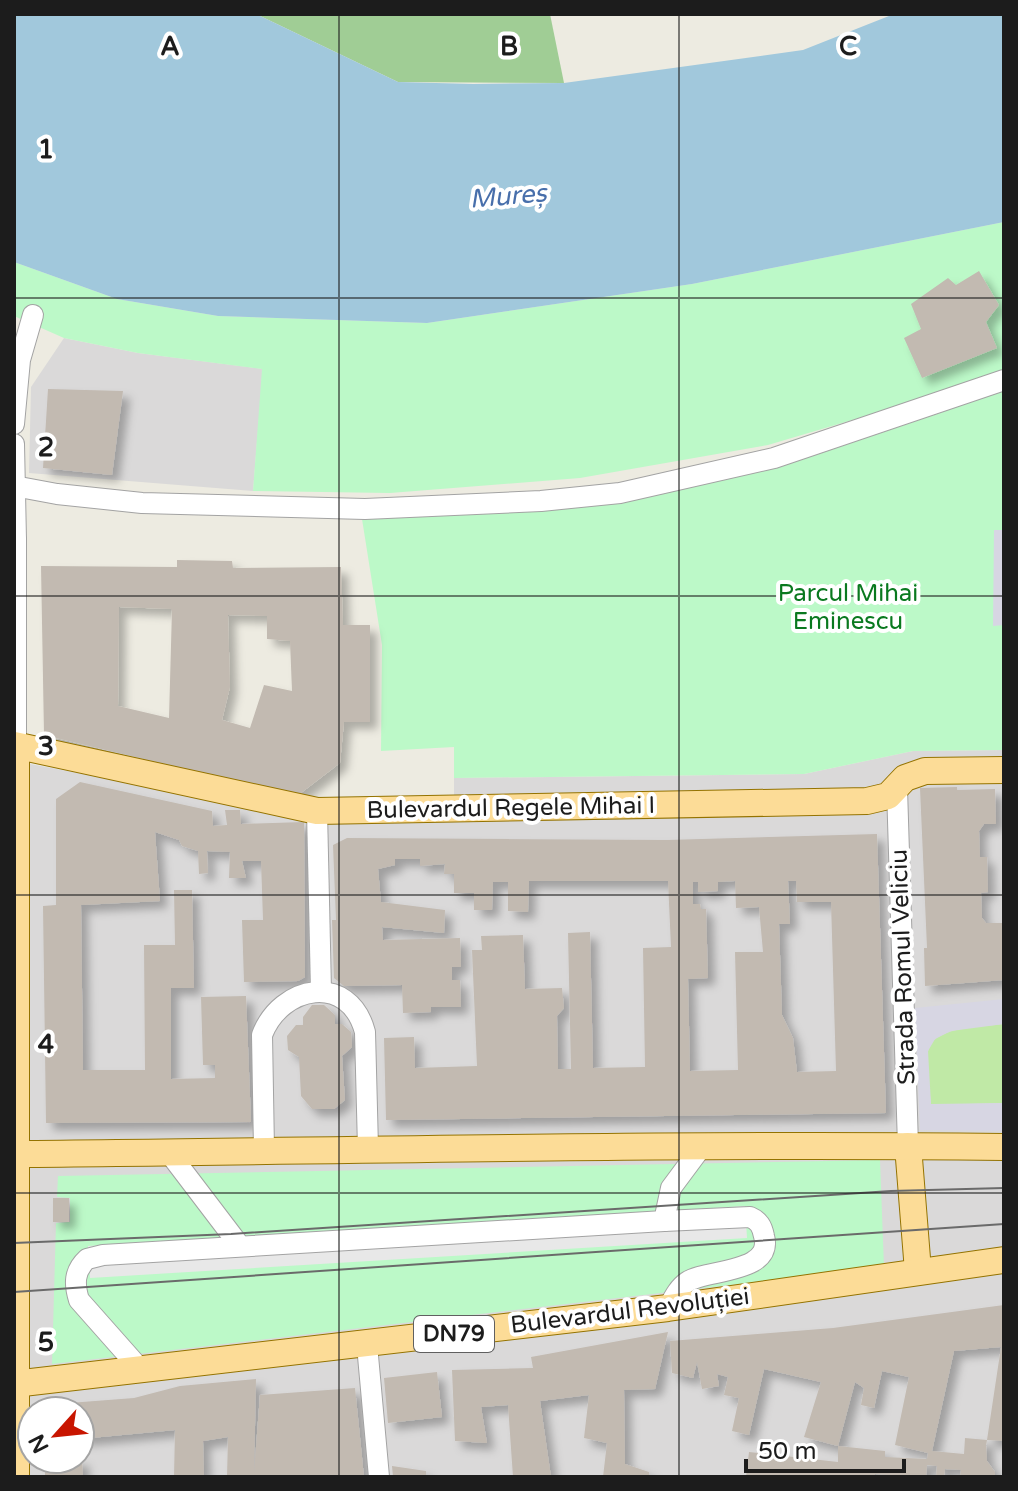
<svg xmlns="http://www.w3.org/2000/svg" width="1018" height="1491" font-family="'Varela Round',sans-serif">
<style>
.residential{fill:#dad9d9;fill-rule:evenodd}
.grass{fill:#c0e9a6}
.forest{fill:#a0cd95}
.park{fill:#bcf9c8}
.parking{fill:#e8e8e8}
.plaza{fill:#d7d6e3}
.water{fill:#a1c8dc}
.building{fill:#c2bab1;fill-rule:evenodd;filter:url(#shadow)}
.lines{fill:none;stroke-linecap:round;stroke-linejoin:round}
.minor-casing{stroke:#a3a3a3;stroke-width:22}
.major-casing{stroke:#947300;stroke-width:28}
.minor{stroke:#fff;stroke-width:20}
.major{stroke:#fcdc97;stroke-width:26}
.tram{stroke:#6a6a6a;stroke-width:2}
.grid{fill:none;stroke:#1c1c1c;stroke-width:2;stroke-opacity:0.55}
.labels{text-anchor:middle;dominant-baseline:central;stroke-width:8;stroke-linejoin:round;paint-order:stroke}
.shield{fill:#fff;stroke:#606060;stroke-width:2}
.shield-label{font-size:22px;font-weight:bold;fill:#1c1c1c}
.park-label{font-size:24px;fill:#0a791f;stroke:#fff}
.street-label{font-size:24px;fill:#1c1c1c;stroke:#fff}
.water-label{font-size:26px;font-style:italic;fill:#486fab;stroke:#fff}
.grid-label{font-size:26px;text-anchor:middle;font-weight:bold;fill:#1c1c1c;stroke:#fff;stroke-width:8;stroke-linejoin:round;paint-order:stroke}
</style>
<defs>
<filter id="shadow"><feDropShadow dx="7" dy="7" stdDeviation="4" flood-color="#0004"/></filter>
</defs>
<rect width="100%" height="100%" fill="#edebe1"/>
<g class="residential">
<polygon points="64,338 138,353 263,369 253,491 29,473 31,387"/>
<path d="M1004,750V1477H14V761L296,814L454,816V778L804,774L913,751ZM32,1411H80V1459H32Z"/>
</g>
<path class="grass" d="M1004,1024V1103L931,1105C930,1088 924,1063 929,1048C937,1026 984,1027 1004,1024Z"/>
<polygon class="forest" points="256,14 550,14 564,83 398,82"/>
<g class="park">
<polygon points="1004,222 1004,375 768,445 580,478 390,493 253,491 262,369 138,353 64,338 14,316 14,262 117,299 218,316 427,323 692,284"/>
<polygon points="1004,386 1004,750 913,751 804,774 454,778 454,747 381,751 382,645 362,519 586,505 777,468 940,413"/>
<polygon points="880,1160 884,1267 52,1364 56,1223 70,1222 70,1198 57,1197 58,1176"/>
</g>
<polygon class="parking" points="745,1206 747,1238 90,1278 88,1246"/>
<g class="plaza">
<polygon points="994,530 1004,530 1004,625 993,626"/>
<polygon points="1004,999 1004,1024 951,1031 935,1039 928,1051 931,1104 1004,1103 1004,1131 920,1130 915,1008"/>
</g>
<polygon class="water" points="14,14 256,14 398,82 473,84 564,83 803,50 894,14 1004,14 1004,222 692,284 427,323 218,316 117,299 14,262"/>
<g class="building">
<polygon points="979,271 999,305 986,322 997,348 922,378 904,338 921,329 911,304 948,278 956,285"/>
<polygon points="48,389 123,391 112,475 43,468"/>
<path d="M177,560L232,561L233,568L341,567L343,625H370V722H344L340,763L297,796L44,735L41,566L177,567ZM119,607L172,609L169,718L118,706ZM228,615L267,616V639L290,641L292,691L264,685L250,728L222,720L230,687Z"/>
<polygon points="80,782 212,811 213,826 227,825 225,810 240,810 241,824 304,822 305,977 298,981 244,982 242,920 263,920 261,861 242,861 246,878 229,878 230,852 207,851 208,873 199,874 198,851 182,846 179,840 155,832 160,901 81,905 83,1070 145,1070 144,945 175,945 174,890 192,890 194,988 171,988 171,1079 215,1078 215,1065 203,1065 201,997 246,996 251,1122 46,1123 43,906 56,905 56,799"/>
<polygon points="957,787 957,790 995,789 996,824 984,824 979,831 980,857 987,857 988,892 981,893 982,918 986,923 1004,923 1004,980 925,986 924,948 927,948 920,788"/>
<path d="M877,834L886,1113L386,1120L384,1038L414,1037L415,1068L477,1066L472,950H482L481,936L523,935L525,989L562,988L564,1008L557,1016L558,1069H571L568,933L590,932L593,1068L645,1067L643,948L671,947L668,881H529L528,912L508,911V882H493L492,910H474V893H454V874H444L445,864L420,866V859H395V865L378,869L381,902L445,910L444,933L382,927L383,940L460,938L461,967H452V980H460L461,1007H431V1012L403,1013L402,985L344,986L334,978L332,920H336L333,845L347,838L667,840ZM735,881L736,908L759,907L763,952H735L738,1070L690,1071L688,979L708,978L706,909H701L700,904H693V882H698V892L718,891V882ZM788,881H796L797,902H831L836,1071L797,1072L793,1038L782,1015L779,924H790Z"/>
<polygon points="312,1005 324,1005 335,1015 335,1024 342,1024 351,1032 352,1047 342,1056 345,1100 334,1109 312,1109 301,1096 299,1057 288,1050 287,1036 296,1025 303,1025 303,1017"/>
<rect x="53" y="1198" width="16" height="24"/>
<path d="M1004,1305V1441L987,1440L986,1445L987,1461L995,1472V1477H960L961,1470L945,1469L944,1477H936L937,1466L927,1465L926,1477H889V1475L875,1474V1477H746L749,1452L838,1462V1446L804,1437L821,1382L764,1369L749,1435L732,1431L739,1398L724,1395L728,1377L717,1374L719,1386L702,1389L697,1362L693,1378L672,1373L670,1341L833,1328ZM1001,1347L987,1440L965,1438L964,1454L932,1451L954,1351ZM882,1371L909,1377L895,1445L928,1453L927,1459L885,1457V1451L838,1446L855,1382L864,1388L861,1405L874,1408Z"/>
<polygon points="668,1332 655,1389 624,1390 625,1464 649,1472 649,1477 603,1477 607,1443 584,1438 589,1395 540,1401 551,1477 513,1477 508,1405 481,1407 487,1443 455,1441 452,1370 533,1368 531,1357"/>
<polygon points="437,1372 442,1417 388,1423 384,1378"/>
<polygon points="256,1379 254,1473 260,1395 355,1388 364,1477 227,1477 228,1437 203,1441 204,1477 174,1477 175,1430 80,1439 80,1411 57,1411 56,1404 134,1398 180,1386"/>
<polygon points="45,1459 82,1459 83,1477 45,1477"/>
<polygon points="392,1466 426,1471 426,1477 393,1477"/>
</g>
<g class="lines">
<g class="minor-casing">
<g id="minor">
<polyline points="14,424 20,360 33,315"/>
<polyline points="14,444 16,540"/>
<polyline points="14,486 57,494 142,503 365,509 541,501 620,493 774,458 1004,380"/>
<polyline points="14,536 16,540 16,746"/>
<polyline points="897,788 908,1146"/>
<polyline points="317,811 321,991"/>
<path d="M264,1150L262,1035C281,985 349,972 365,1032L368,1148"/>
<polyline points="170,1154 240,1246"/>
<polyline points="664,1221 671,1188 703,1145"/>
<polyline points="367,1345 379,1477"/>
<path d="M141,1370L79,1300C74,1284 74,1271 87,1259L103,1255L664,1221L750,1217C759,1221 762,1226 764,1236C774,1274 705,1269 687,1282C678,1288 673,1299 668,1308"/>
</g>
</g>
<g class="major-casing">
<g id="major">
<polyline points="14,745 317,811 867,801 888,796 905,778 925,771 1004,770"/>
<polyline points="908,1146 918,1271"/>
<path d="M14,1154C344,1151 674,1143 1004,1147"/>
<polyline points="14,1384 668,1308 1004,1260"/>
<polyline points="16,1477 16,746"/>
</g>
</g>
<use href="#minor" class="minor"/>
<use href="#major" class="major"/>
<g class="tram">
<polyline points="14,1243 231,1234 891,1191 1004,1188"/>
<polyline points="14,1292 1004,1224"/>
</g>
</g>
<path class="grid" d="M339,14V1477M679,14V1477M14,298H1004M14,596H1004M14,895H1004M14,1193H1004"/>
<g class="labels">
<rect class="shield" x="414" y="1316" width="80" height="36" rx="6"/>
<g class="shield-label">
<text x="454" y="1334">DN79</text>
</g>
<g class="park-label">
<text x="848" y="593">Parcul Mihai<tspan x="848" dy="28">Eminescu</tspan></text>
</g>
<g class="street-label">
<text transform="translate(511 808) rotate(-1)">Bulevardul Regele Mihai I</text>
<text transform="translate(903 967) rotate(-92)">Strada Romul Veliciu</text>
<text transform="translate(630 1311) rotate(-7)">Bulevardul Revoluției</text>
</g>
<g class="water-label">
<text transform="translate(508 196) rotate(-5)">Mureș</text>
</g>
</g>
<g class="grid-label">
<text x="170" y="55">A</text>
<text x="509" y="55">B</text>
<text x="848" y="55">C</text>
<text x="46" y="158">1</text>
<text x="46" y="456">2</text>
<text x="46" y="755">3</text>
<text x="46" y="1053">4</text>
<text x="46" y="1351">5</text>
</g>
<rect width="1018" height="1491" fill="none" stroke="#1c1c1c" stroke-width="32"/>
<g transform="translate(56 1435) rotate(243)"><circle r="38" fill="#ffffff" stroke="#a4a4a4" stroke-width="2"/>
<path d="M0-6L14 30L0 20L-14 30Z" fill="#c81500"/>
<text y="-12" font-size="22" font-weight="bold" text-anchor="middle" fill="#1c1c1c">N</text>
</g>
<path d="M746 1459v12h158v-12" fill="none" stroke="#1c1c1c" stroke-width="4"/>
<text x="758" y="1459" font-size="24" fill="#1c1c1c" stroke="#ffffff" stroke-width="6" paint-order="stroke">50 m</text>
</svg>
